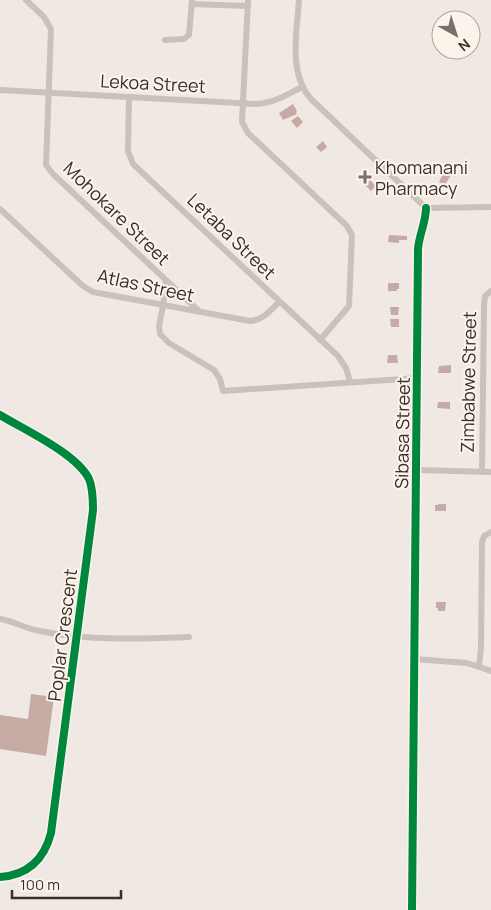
<svg xmlns="http://www.w3.org/2000/svg" width="491" height="910" font-family="Manrope,sans-serif">
<style>
.building{fill:#c5aba3}
.lines{fill:none;stroke-linecap:round;stroke-linejoin:round}
.street{stroke:#c9c1bb;stroke-width:6}
.cycleway-casing{stroke:#fcf3eb;stroke-width:11}
.cycleway{stroke:#00873e;stroke-width:8}
.poi-dot{fill:#7a6f6a;stroke:#fcf3eb;stroke-width:2}
.labels{text-anchor:middle;dominant-baseline:central;stroke-width:4;stroke-linejoin:round;paint-order:stroke}
.street-label{font-size:18px;fill:#3b2d29;stroke:#fcf3eb}
.poi-label{font-size:18px;fill:#3b2d29;stroke:#fcf3eb;text-anchor:start}
</style>
<rect width="100%" height="100%" fill="#f0e9e3"/>
<g class="building">
<polygon points="293,104 297,111 296,112 297,114 283,120 279,113"/>
<polygon points="298,116 303,122 297,128 291,121"/>
<polygon points="323,141 327,147 321,152 316,147"/>
<polygon points="445,169 452,173 445,185 439,182"/>
<polygon points="363,173 368,178 364,183 358,178"/>
<polygon points="370,180 376,186 371,191 365,185"/>
<polygon points="389,235 407,236 407,240 399,240 399,243 388,242"/>
<polygon points="388,283 399,283 399,289 397,289 397,291 388,291"/>
<polygon points="390,307 399,307 398,315 391,315"/>
<polygon points="390,319 399,319 399,327 391,327"/>
<polygon points="388,355 397,355 398,363 387,363"/>
<polygon points="451,365 451,373 438,373 439,366"/>
<polygon points="438,402 450,402 450,409 437,408"/>
<polygon points="438,504 446,504 446,511 435,511 435,505 438,505"/>
<polygon points="436,602 446,602 445,611 438,611 438,608 436,608"/>
<polygon points="31,694 54,697 46,756 0,749 0,715 28,719"/>
</g>
<g class="lines">
<g class="street">
<polyline points="26,0 44,17 51,29 46,165 53,174 199,311"/>
<polyline points="248,0 242,122 248,133 347,226 352,235 349,306 320,340"/>
<path d="M299,0C297,31 288,74 311,99L426,208L491,207"/>
<polyline points="192,4 248,6"/>
<polyline points="165,40 184,39 189,35 192,0"/>
<path d="M0,90L256,104C273,103 287,95 302,87"/>
<polyline points="129,97 128,151 133,164 338,356 346,368 350,382"/>
<path d="M0,209L83,286L93,292L250,321C263,320 270,311 279,302"/>
<polyline points="166,281 163,306 159,326 160,334 169,343 214,370 220,379 223,391 418,378"/>
<path d="M0,415C25,430 77,454 89,479C93,488 93,500 93,510L51,833C44,860 28,875 0,877"/>
<polyline points="417,470 491,472"/>
<polyline points="482,472 484,305 485,296 491,291"/>
<path d="M0,619C14,621 26,629 40,631C89,641 140,639 189,637"/>
<polyline points="414,659 467,663 491,671"/>
<polyline points="479,666 481,649 482,542 484,536 491,532"/>
<path d="M412,910L418,249C419,235 426,222 426,208"/>
</g>
<g class="cycleway-casing">
<g id="cycleway">
<path d="M0,415C25,430 77,454 89,479C93,488 93,500 93,510L51,833C44,860 28,875 0,877"/>
<path d="M412,910L418,249C419,235 426,222 426,208"/>
</g>
</g>
<use href="#cycleway" class="cycleway"/>
</g>
<path class="poi-dot" d="M362.5 169.5h5v5h5v5h-5v5h-5v-5h-5v-5h5z"/>
<g class="labels">
<g class="street-label">
<text transform="translate(153 83) rotate(3)">Lekoa Street</text>
<text transform="translate(117 213) rotate(44)">Mohokare Street</text>
<text transform="translate(232 236) rotate(44)">Letaba Street</text>
<text transform="translate(146 285) rotate(12)">Atlas Street</text>
<text transform="translate(468 382) rotate(-89)">Zimbabwe Street</text>
<text transform="translate(402 433) rotate(-89)">Sibasa Street</text>
<text transform="translate(62 635) rotate(-83)">Poplar Crescent</text>
</g>
<g class="poi-label">
<text x="375" y="167">Khomanani<tspan x="375" dy="21">Pharmacy</tspan></text>
</g>
</g>
<g transform="translate(456 35) rotate(141)"><circle r="24" fill="#fcf3eb" stroke="#afa49d"/>
<path d="M0-4L9 19L0 12L-9 19Z" fill="#7a6f6a"/>
<text y="-8" font-size="14" font-weight="bold" text-anchor="middle" fill="#3b2d29">N</text>
</g>
<path d="M12 890v8h109v-8" fill="none" stroke="#3b2d29" stroke-width="2.5"/>
<text x="20" y="890" font-size="15" fill="#3b2d29" stroke="#fcf3eb" stroke-width="4" paint-order="stroke">100 m</text>
</svg>
